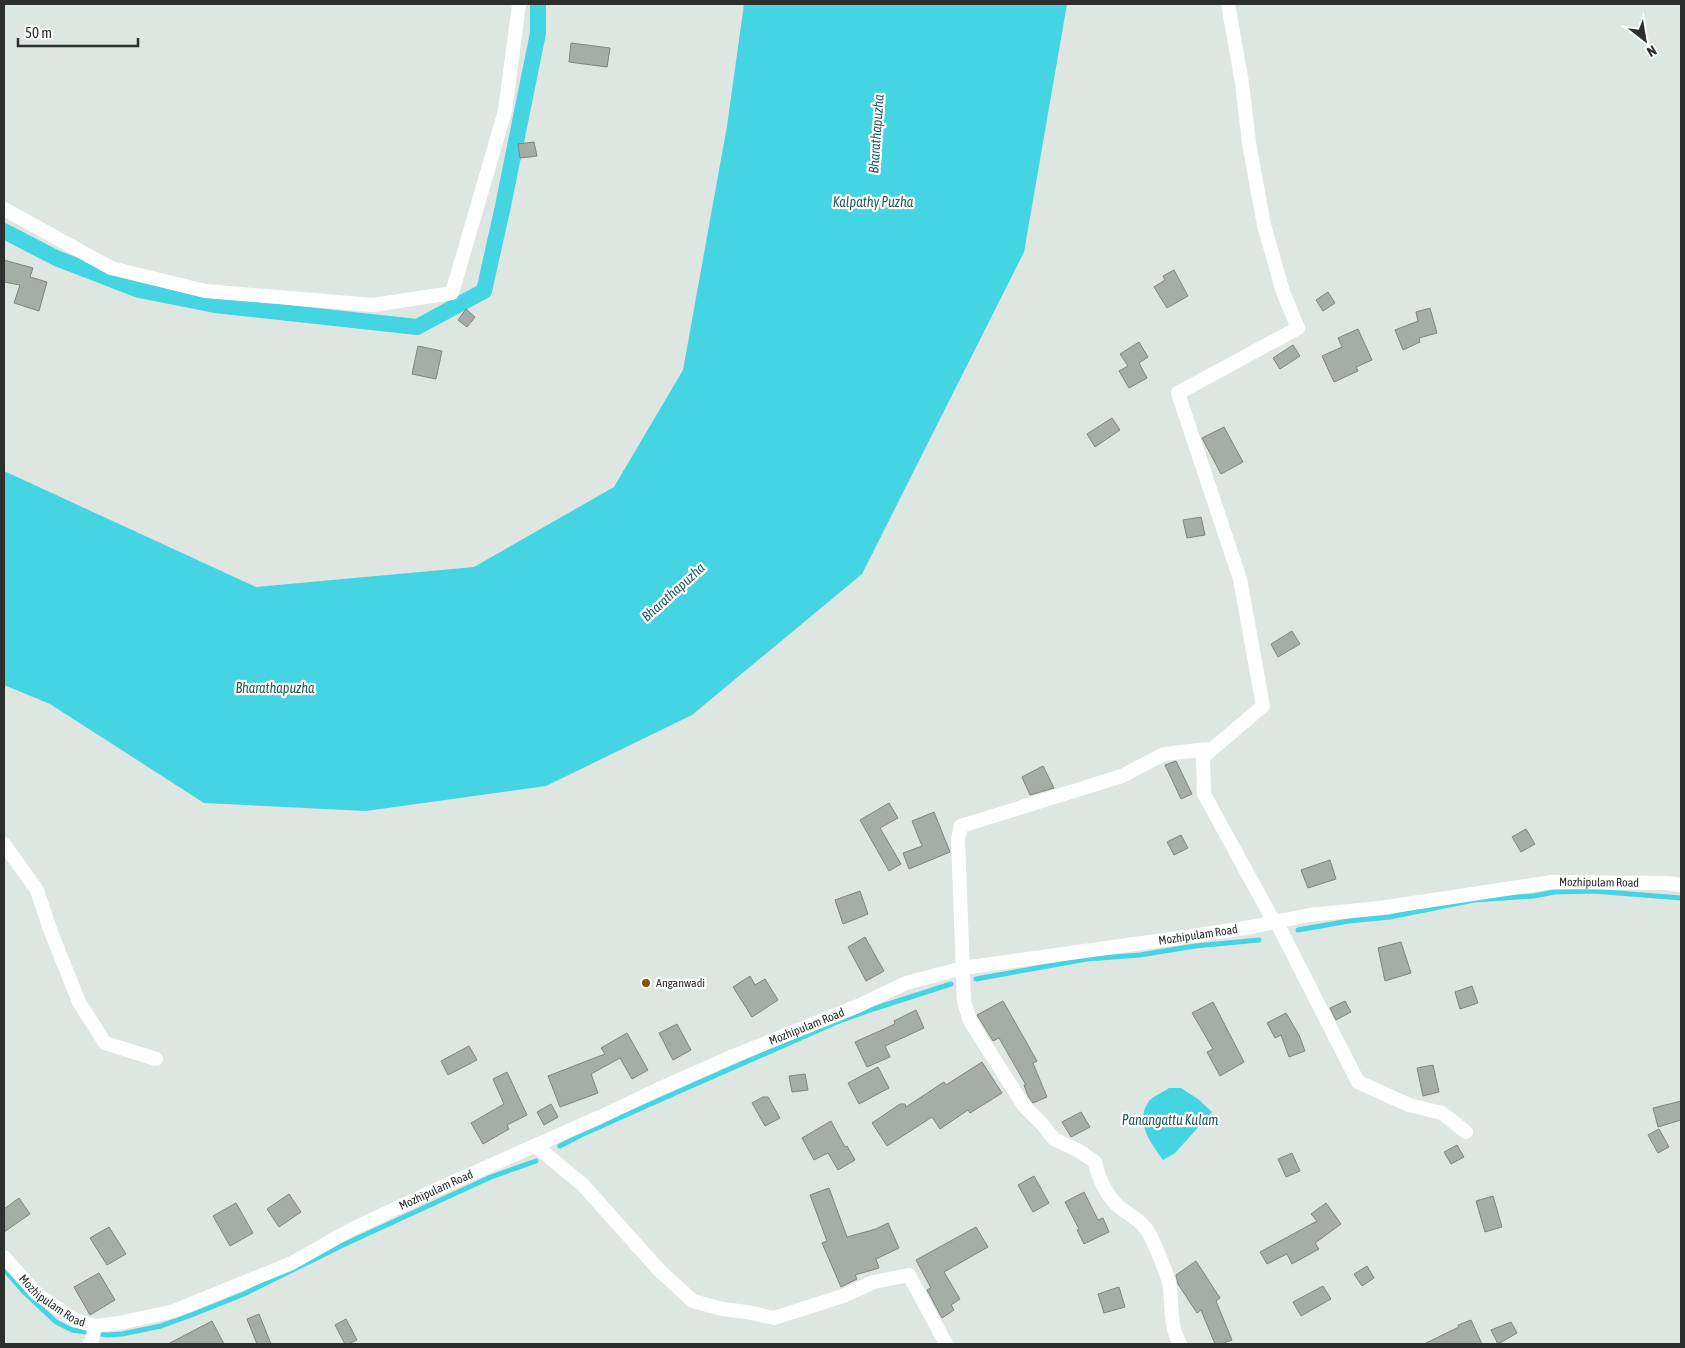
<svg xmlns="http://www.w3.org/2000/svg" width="1685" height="1348" font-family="'Asap Condensed',sans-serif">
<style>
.water{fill:#45d4e1}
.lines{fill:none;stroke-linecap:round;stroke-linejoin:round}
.stream{stroke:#45d4e1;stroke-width:5}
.canal{stroke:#45d4e1;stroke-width:16}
.building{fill:#a6aca6;stroke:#7f847f}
.minor{stroke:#fff;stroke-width:14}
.poi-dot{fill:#875300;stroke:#fff;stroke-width:2}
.labels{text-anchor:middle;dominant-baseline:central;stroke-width:4.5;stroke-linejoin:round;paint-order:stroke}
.street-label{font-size:12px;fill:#2c2f2d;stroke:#fff}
.poi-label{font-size:12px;fill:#2c2f2d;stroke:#fff;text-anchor:start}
.water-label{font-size:14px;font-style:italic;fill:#215b61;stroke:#fff}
</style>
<rect width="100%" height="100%" fill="#dee6e2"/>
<g class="water">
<polygon points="744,4 1067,4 1024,252 862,574 692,715 546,786 366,811 204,803 50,704 4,685 4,471 256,587 474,567 614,487 683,370 727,126"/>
<path d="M1169,1088H1181L1198,1099L1212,1112L1175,1153L1163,1160C1151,1143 1134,1122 1149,1101C1153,1096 1164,1092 1169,1088Z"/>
</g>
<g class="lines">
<g class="stream">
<polyline points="1298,930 1349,921 1390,917 1474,900 1534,896 1554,892 1593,891 1681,898"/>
<polyline points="976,979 1087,959 1140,955 1195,946 1259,940"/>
<polyline points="560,1146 581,1135 673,1094 837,1022 873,1009 951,984"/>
<polyline points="4,1269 25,1293 56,1322 72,1330 107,1335 122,1334 161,1326 194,1314 244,1294 343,1245 491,1177 536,1161"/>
</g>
<polyline class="canal" points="4,231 56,258 139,290 215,305 417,327 484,291 503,206 538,33 538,4"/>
</g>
<g class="building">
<polygon points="571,43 610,48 607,67 569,62"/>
<polygon points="534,142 537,156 520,158 518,144"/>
<polygon points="4,260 33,268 30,277 47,282 39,311 14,303 20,285 4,282"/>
<polygon points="1174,270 1188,296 1167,308 1154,287 1165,280 1163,276"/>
<polygon points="1328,292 1335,303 1323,311 1316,300"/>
<polygon points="1430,308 1437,333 1419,338 1420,342 1403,350 1395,330 1418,321 1416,312"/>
<polygon points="466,309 475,317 467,327 458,320"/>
<polygon points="1358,329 1372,360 1356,367 1358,371 1334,382 1322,356 1342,347 1338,338"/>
<polygon points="1139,342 1148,357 1139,363 1147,378 1129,388 1119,371 1128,366 1120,354"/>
<polygon points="1293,345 1300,356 1280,369 1273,358"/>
<polygon points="418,346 442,351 436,379 412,374"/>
<polygon points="1112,418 1120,430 1095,447 1087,434"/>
<polygon points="1224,427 1243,462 1221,474 1202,438"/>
<polygon points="1201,517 1205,535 1187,538 1183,520"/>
<polygon points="1292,631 1300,644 1278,657 1271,644"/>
<polygon points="1176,761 1192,794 1181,799 1165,765"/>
<polygon points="1043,766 1054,788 1030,795 1022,777"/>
<polygon points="889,803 898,818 880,828 901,864 889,871 860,820"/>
<polygon points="934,812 950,852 909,869 903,853 922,846 912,821"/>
<polygon points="1526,829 1535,844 1521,852 1512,837"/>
<polygon points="1181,835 1188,848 1174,855 1167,842"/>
<polygon points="1330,860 1336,879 1308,888 1301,870"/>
<polygon points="860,891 868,914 843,924 835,900"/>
<polygon points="865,937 884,971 866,981 848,947"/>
<polygon points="1401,942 1411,973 1385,981 1378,948"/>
<polygon points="750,976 755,985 765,979 778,1000 752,1017 733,987"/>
<polygon points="1472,986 1478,1003 1460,1009 1455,992"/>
<polygon points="1003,1001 1037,1061 1033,1063 1047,1097 1033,1103 1028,1096 1024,1085 1026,1085 999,1038 993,1041 977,1015"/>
<polygon points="1345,1001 1351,1012 1336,1020 1330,1008"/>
<polygon points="1213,1002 1244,1062 1220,1076 1207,1052 1213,1049 1192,1013"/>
<polygon points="916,1010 924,1028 885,1046 890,1057 867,1067 855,1042 895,1024 894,1021"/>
<polygon points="1286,1013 1299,1035 1305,1051 1289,1057 1281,1035 1275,1038 1267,1023"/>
<polygon points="677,1024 691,1050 673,1060 659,1033"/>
<polygon points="627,1033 648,1070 632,1079 620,1058 591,1074 598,1093 560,1107 548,1076 605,1054 601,1048"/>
<polygon points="469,1046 477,1060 448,1075 441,1061"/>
<polygon points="982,1062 1002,1093 970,1113 968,1110 940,1129 932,1117 887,1146 872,1123 900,1104 905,1104 906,1107 944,1082 946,1085"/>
<polygon points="1433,1065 1439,1092 1423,1096 1417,1068"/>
<polygon points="878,1067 889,1088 859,1104 848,1083"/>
<polygon points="507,1072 527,1115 507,1125 509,1129 483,1144 471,1123 504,1104 493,1079"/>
<polygon points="805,1074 808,1090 792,1092 789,1076"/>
<polygon points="763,1097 768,1097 780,1118 765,1126 752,1103"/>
<polygon points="1681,1101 1681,1120 1658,1127 1653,1108"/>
<polygon points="551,1104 558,1117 544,1125 537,1112"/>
<polygon points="1081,1112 1090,1127 1071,1137 1062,1122"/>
<polygon points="831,1121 845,1147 847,1146 855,1160 838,1170 828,1153 814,1160 802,1138"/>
<polygon points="1659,1129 1669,1147 1658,1153 1648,1135"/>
<polygon points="1457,1145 1464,1157 1451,1164 1444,1152"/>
<polygon points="1292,1153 1300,1171 1286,1177 1278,1159"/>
<polygon points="1034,1176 1049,1203 1033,1212 1018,1185"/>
<polygon points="829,1188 847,1237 876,1229 888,1223 899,1248 876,1259 879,1268 855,1275 857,1279 841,1287 822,1243 827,1241 810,1195"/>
<polygon points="1084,1192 1098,1220 1103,1218 1109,1232 1084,1244 1077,1230 1079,1229 1065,1202"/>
<polygon points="289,1194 301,1212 279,1227 267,1209"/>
<polygon points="1493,1196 1502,1227 1485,1232 1476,1201"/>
<polygon points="19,1198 30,1214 4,1232 4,1209"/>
<polygon points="236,1203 253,1233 230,1246 213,1216"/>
<polygon points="1326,1203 1341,1224 1315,1243 1319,1249 1292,1264 1287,1254 1267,1264 1260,1252 1317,1221 1311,1214"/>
<polygon points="109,1227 126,1254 107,1265 90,1238"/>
<polygon points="976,1227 988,1247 944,1272 960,1299 951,1305 954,1310 942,1318 927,1290 931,1288 916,1260"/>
<polygon points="1196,1261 1220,1298 1216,1301 1232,1340 1221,1344 1215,1344 1201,1310 1197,1313 1178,1284 1176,1275"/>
<polygon points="1367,1266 1374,1278 1362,1286 1354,1274"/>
<polygon points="99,1273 115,1300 90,1315 74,1287"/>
<polygon points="1323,1286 1331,1299 1301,1316 1293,1302"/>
<polygon points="1119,1287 1125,1307 1104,1313 1098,1294"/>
<polygon points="259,1314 271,1344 257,1344 247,1319"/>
<polygon points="346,1319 357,1340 348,1344 345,1344 335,1325"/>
<polygon points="1471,1320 1482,1344 1424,1344 1459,1327 1458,1325"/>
<polygon points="212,1321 224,1344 168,1344"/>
<polygon points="1511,1322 1517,1333 1498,1344 1491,1330"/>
</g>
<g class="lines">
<g class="minor">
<polyline points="1228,4 1242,83 1249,143 1264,225 1283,292 1298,328 1178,393 1240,579 1263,706 1203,757 1204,794 1274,922 1277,923 1358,1082 1409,1105 1442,1113 1466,1132"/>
<polyline points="4,209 111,268 205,291 373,305 452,293 505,111 519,4"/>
<polyline points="4,844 37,890 51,932 79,1002 105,1043 156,1059"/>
<polyline points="536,1146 583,1185 659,1270 693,1301 722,1309 747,1312 774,1318 843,1296 874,1282 909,1275 946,1344"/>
<path id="s1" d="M4,1257L37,1294L75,1320L95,1326L119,1323L174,1311L292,1263L352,1229L444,1186L600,1117L657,1090L731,1057L858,1006L906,983L963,968L1185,937L1251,927L1309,915L1380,908L1552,882L1667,883L1681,885"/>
<polyline points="89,1344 92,1341 95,1326"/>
<path d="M1180,1344C1170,1327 1172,1307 1170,1288C1168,1275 1157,1250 1151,1237C1144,1222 1131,1216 1118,1206C1106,1195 1098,1177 1095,1162L1079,1151L1054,1139L1042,1124L1024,1106L970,1021L964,1001L958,839L961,826L1122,776L1164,754L1207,749L1204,754"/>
</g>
</g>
<circle class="poi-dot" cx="646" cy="983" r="5"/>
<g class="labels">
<g class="street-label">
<text stroke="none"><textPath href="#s1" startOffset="1701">Mozhipulam Road</textPath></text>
<text stroke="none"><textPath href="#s1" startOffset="1296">Mozhipulam Road</textPath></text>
<text stroke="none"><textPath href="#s1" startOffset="891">Mozhipulam Road</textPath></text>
<text stroke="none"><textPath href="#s1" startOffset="486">Mozhipulam Road</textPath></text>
<text stroke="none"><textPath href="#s1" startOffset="66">Mozhipulam Road</textPath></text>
</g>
<g class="poi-label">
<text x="656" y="983">Anganwadi</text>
</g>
<g class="water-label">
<text transform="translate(876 134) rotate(-86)">Bharathapuzha</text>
<text x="873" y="202">Kalpathy Puzha</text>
<text transform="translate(673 592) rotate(-42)">Bharathapuzha</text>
<text x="275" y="688">Bharathapuzha</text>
<text x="1170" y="1120">Panangattu Kulam</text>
</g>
</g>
<rect width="1685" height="1348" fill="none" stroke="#2c2f2d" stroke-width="10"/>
<g transform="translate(1645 40) rotate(149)" stroke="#ffffff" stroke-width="4" paint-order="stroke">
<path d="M0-4L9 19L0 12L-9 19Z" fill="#2c2f2d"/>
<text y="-8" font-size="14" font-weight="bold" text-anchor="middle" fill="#2c2f2d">N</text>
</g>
<path d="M18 38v8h120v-8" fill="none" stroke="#2c2f2d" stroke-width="2.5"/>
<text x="25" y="38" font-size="15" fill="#2c2f2d" stroke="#ffffff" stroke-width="4" paint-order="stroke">50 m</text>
</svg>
